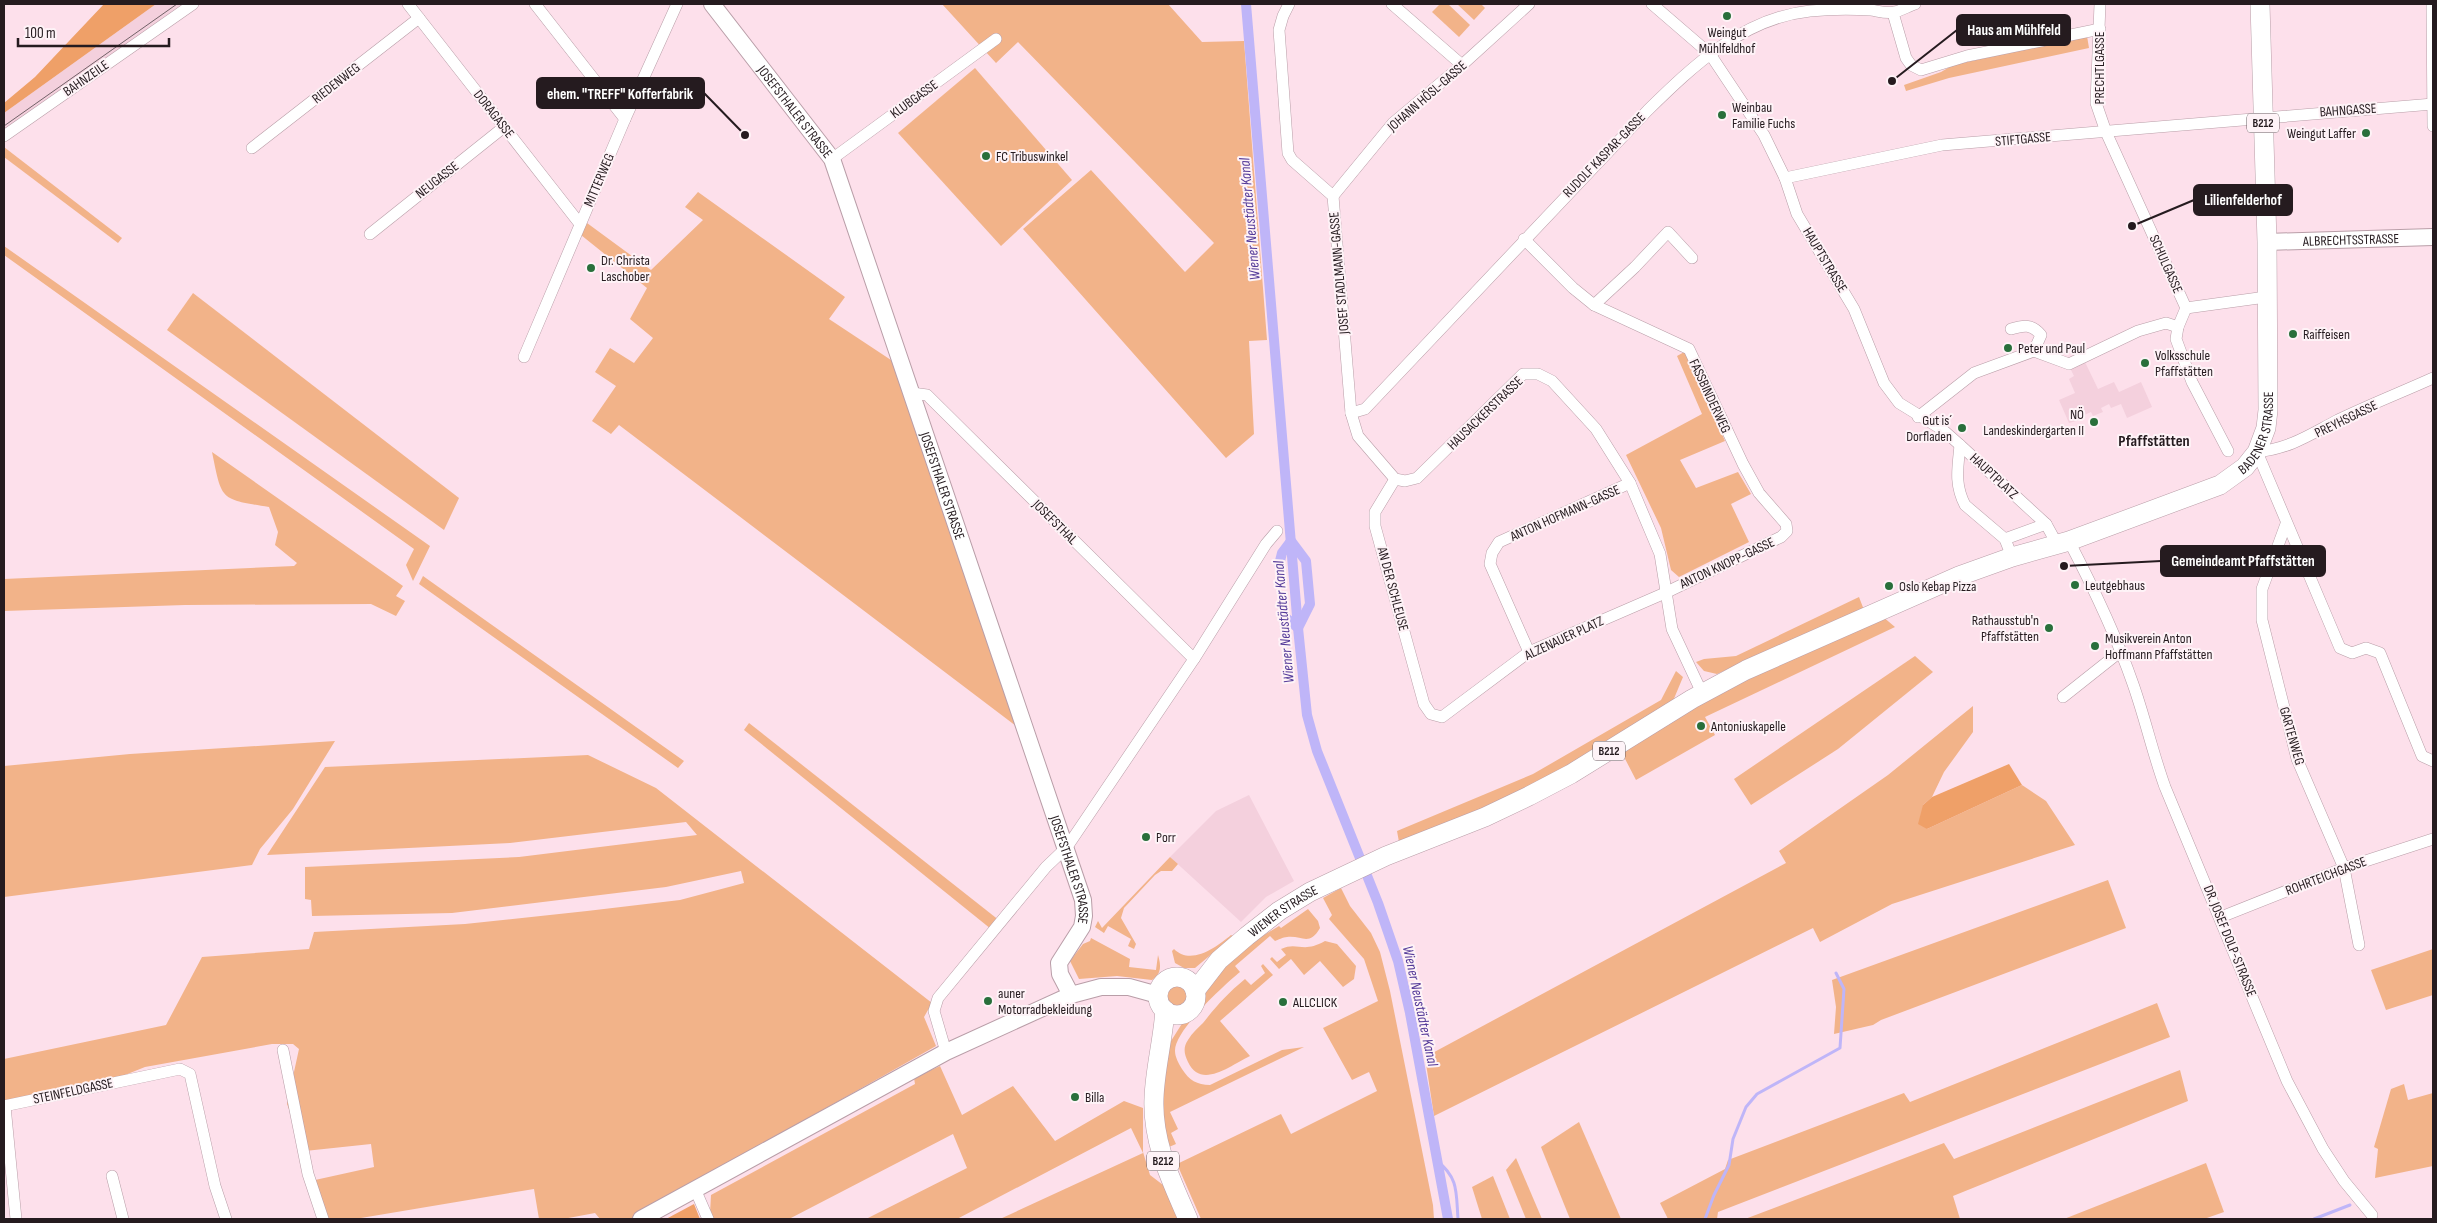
<svg xmlns="http://www.w3.org/2000/svg" width="2437" height="1223" font-family="'Sofia Sans Condensed',sans-serif">
<style>
.built{fill:#f4d0dd}
.green{fill:#f2b389}
.forest{fill:#efa068}
.lines{fill:none;stroke-linecap:round;stroke-linejoin:round}
.stream{stroke:#bfb5f8;stroke-width:3}
.canal{stroke:#bfb5f8;stroke-width:10}
.street-casing{stroke:#b99ea8;stroke-width:12}
.secondary-casing{stroke:#b99ea8;stroke-width:18}
.primary-casing{stroke:#b99ea8;stroke-width:20}
.street{stroke:#fff;stroke-width:11}
.secondary{stroke:#fff;stroke-width:16}
.primary{stroke:#fff;stroke-width:19}
.tram{stroke:#726268;stroke-width:1}
.poi-dot{fill:#296f3b;stroke:#fef3f7;stroke-width:2}
.labels{text-anchor:middle;dominant-baseline:central;stroke-width:4;stroke-linejoin:round;paint-order:stroke}
.shield{fill:#fef3f7;stroke:#665c60;stroke-width:1}
.shield-label{font-size:12px;font-weight:bold;fill:#251b1f}
.poi-label{font-size:14px;fill:#251b1f;stroke:#fef3f7;text-anchor:start}
.street-label{font-size:14px;fill:#251b1f;stroke:#fef3f7}
.water-label{font-size:15px;font-style:italic;fill:#533998;stroke:#fef3f7}
.quarter-label{font-size:16px;font-weight:bold;fill:#251b1f;stroke:#fef3f7}
.leader{fill:none;stroke:#251b1f;stroke-width:2}
.callout-dot{fill:#251b1f;stroke:#fef3f7;stroke-width:2}
.callout{fill:#251b1f;stroke:#251b1f;stroke-width:2}
.callout-label{font-size:15px;text-anchor:middle;font-weight:bold;fill:#fff}
</style>
<rect width="100%" height="100%" fill="#fde0eb"/>
<g class="built">
<polygon points="156,4 186,4 4,131 4,113"/>
<polygon points="2085,362 2098,389 2114,382 2119,392 2141,382 2152,407 2127,418 2121,404 2111,408 2109,404 2101,408 2103,412 2093,416 2091,412 2082,416 2083,419 2069,423 2059,400 2075,393 2069,379 2074,376 2071,370"/>
<polygon points="1249,795 1294,881 1266,897 1241,922 1170,857 1216,811"/>
</g>
<g class="green">
<polygon points="942,4 1168,4 1202,42 1244,41 1267,340 1249,341 1254,434 1226,458 1023,229 1091,170 1185,272 1214,243 1018,42 996,63"/>
<polygon points="1440,4 1448,4 1470,25 1459,37 1432,12"/>
<polygon points="1457,4 1481,4 1485,8 1474,20"/>
<polygon points="2087,36 2089,48 1949,78 1906,91 1904,85 1941,72 1953,65"/>
<polygon points="975,68 1072,180 1001,246 898,133"/>
<polygon points="4,147 122,238 118,243 4,157"/>
<polygon points="698,192 845,297 829,319 894,362 1020,729 619,425 611,434 592,421 616,386 595,372 610,348 634,363 653,338 630,319 647,288 581,235 587,223 651,270 703,220 685,207"/>
<polygon points="4,246 430,546 413,581 406,565 414,549 4,255"/>
<polygon points="193,293 459,498 444,530 167,330"/>
<polygon points="1686,351 1725,441 1680,460 1696,488 1738,472 1751,494 1731,504 1749,542 1679,577 1671,570 1661,528 1626,455 1702,414 1677,356"/>
<path d="M212,452L403,586L396,596L405,601L396,616L371,604L185,605L4,611V579L294,566L297,563L275,545L278,532L269,507C220,499 222,501 212,452Z"/>
<polygon points="423,576 684,761 678,768 419,584"/>
<polygon points="1859,597 1864,610 1717,674 1704,671 1696,662 1704,659 1736,656"/>
<polygon points="1882,616 1895,627 1705,717 1715,735 1636,780 1622,753 1694,708 1743,682"/>
<polygon points="1915,656 1933,672 1838,749 1751,805 1734,779"/>
<polygon points="1676,671 1683,677 1673,701 1566,767 1509,798 1399,842 1397,831 1533,774 1661,700"/>
<polygon points="1973,706 1973,732 1944,772 1932,797 1923,805 1927,829 2022,785 2046,801 2075,845 1892,904 1820,942 1813,928 1434,1116 1425,1057 1786,863 1779,851 1888,775"/>
<polygon points="749,723 1000,921 991,929 744,730"/>
<polygon points="335,741 293,809 260,849 252,865 4,897 4,766 130,754"/>
<polygon points="588,755 656,788 932,1003 924,1017 936,1046 630,1219 600,1219 595,1213 563,1219 539,1219 534,1189 355,1219 327,1219 315,1180 374,1167 371,1144 305,1151 287,1104 299,1049 293,1044 272,1044 145,1067 125,1075 4,1102 4,1059 166,1025 202,957 309,949 314,932 465,924 587,911 680,900 744,883 741,871 666,887 452,913 312,916 311,900 305,899 305,867 519,857 697,835 686,822 510,843 267,855 325,767"/>
<polygon points="1170,857 1178,864 1172,871 1161,871 1155,875 1124,908 1121,918 1136,944 1134,949 1128,946 1131,939 1108,926 1104,933 1095,927 1098,921 1102,928"/>
<polygon points="2108,880 2126,928 1881,1020 1873,1025 1834,1034 1836,1007 1832,980"/>
<polygon points="1341,888 1350,906 1371,933 1380,952 1390,991 1433,1205 1434,1219 1201,1219 1177,1164 1281,1114 1291,1134 1377,1091 1369,1072 1352,1080 1323,1028 1378,1001 1364,959 1329,919 1332,915 1323,898"/>
<path d="M1308,909L1318,921L1320,928C1309,947 1302,935 1287,937C1283,937 1278,940 1275,941L1270,936L1235,966L1240,972C1224,985 1174,1031 1175,1051C1175,1057 1179,1064 1182,1069C1189,1080 1197,1085 1210,1085L1282,1050L1304,1047L1170,1112L1178,1129L1171,1133L1176,1144L1169,1147L1162,1134L1164,1061L1171,1041L1183,1022L1197,1007L1205,988L1212,976L1249,944L1279,926L1281,928Z"/>
<path d="M1231,935L1233,936L1195,968H1184L1175,963L1172,951L1174,949C1191,966 1217,947 1231,935Z"/>
<path d="M1091,938L1130,959L1129,967L1156,970L1158,955C1161,965 1162,974 1152,980L1117,976L1079,979L1070,961L1083,944L1090,941Z"/>
<path d="M1325,941L1337,944L1356,966L1354,979L1343,987L1320,961L1304,975L1291,959L1279,969L1270,959L1272,957L1277,962L1286,955L1281,949C1298,941 1302,954 1325,941Z"/>
<polygon points="2433,949 2433,995 2386,1010 2371,970"/>
<path d="M1263,964L1273,975L1220,1021L1250,1056C1231,1065 1201,1090 1188,1062C1184,1054 1183,1047 1188,1040C1192,1033 1198,1028 1203,1023C1218,1004 1227,994 1245,979L1251,985L1265,973L1261,966Z"/>
<circle cx="1177" cy="995" r="12"/>
<polygon points="2157,1003 2170,1037 1718,1212 1717,1219 1668,1219 1660,1203 1725,1169 1728,1160 1904,1093 1910,1102"/>
<polygon points="940,1066 962,1115 1013,1086 1055,1141 1124,1101 1143,1108 1143,1152 1150,1175 1167,1188 1181,1219 1000,1219 1143,1153 1131,1128 957,1219 866,1219 967,1168 953,1134 789,1219 712,1219 710,1214 711,1195 915,1084 914,1078"/>
<polygon points="2180,1070 2188,1101 1953,1196 1960,1219 1745,1219 1944,1143 1954,1159"/>
<polygon points="2404,1084 2408,1100 2433,1093 2433,1166 2375,1178 2378,1149 2374,1147 2391,1089"/>
<polygon points="1579,1122 1621,1219 1570,1219 1541,1147"/>
<polygon points="1516,1158 1542,1219 1526,1219 1506,1170"/>
<polygon points="2206,1163 2224,1212 2204,1219 2064,1219"/>
<polygon points="1493,1176 1510,1219 1482,1219 1472,1187"/>
</g>
<g class="forest">
<polygon points="104,4 156,4 4,113 4,103 35,77"/>
<polygon points="2009,764 2022,785 1927,829 1918,824 1923,805 1932,797"/>
<polygon points="694,1204 700,1219 666,1219"/>
</g>
<g class="lines">
<g class="stream">
<path d="M1437,1161C1459,1178 1456,1193 1458,1219"/>
<polyline points="1705,1219 1714,1195 1729,1165 1733,1139 1746,1107 1757,1094 1840,1048 1844,989 1836,973"/>
<polyline points="2314,1219 2350,1205"/>
</g>
<g class="canal">
<polyline points="1246,4 1298,628 1307,715 1317,751 1378,903 1398,961 1410,1013 1448,1219"/>
<polyline points="1279,565 1282,553 1291,541 1306,561 1310,604 1298,628 1285,617"/>
</g>
<g class="street-casing">
<g id="street">
<polyline points="408,4 580,224"/>
<polyline points="535,4 625,119"/>
<polyline points="1289,4 1283,16 1279,30 1288,153 1292,160 1333,196 1351,413 1358,436 1395,479 1405,481 1417,478 1523,374 1538,374 1552,381 1596,429 1630,483 1660,554 1672,629 1702,693"/>
<polyline points="1392,4 1462,65"/>
<polyline points="1652,4 1710,54 1764,135 1785,178 1797,214 1854,309 1884,383 1899,403 1943,430 1960,445 2046,524 2057,544"/>
<polyline points="2100,4 2096,103 2106,132 2186,308 2178,327 2176,339 2192,382 2228,451"/>
<polyline points="2432,4 2433,126"/>
<polyline points="1893,13 1906,58 1911,65 1921,70 1967,56 2100,29"/>
<polyline points="4,136 193,4"/>
<polyline points="252,148 419,18"/>
<polyline points="832,159 996,39"/>
<polyline points="1785,178 1942,145 2433,104"/>
<polyline points="1333,196 1393,123 1462,65 1529,4"/>
<polyline points="370,234 504,127"/>
<polyline points="1594,305 1635,267 1668,232 1692,258"/>
<polyline points="2186,308 2266,297"/>
<path d="M2011,329C2024,325 2032,324 2041,335L2034,351L2069,364L2138,331L2166,323L2178,327"/>
<polyline points="524,357 625,119 677,4"/>
<path d="M2433,378C2402,392 2369,405 2338,420C2309,435 2291,448 2257,452L2340,648L2352,653L2366,648L2380,653L2422,756L2433,761"/>
<polyline points="912,393 927,395 1194,659"/>
<path d="M1351,413L1365,409L1648,110C1693,66 1743,18 1810,11C1830,9 1852,9 1871,10C1878,11 1887,14 1894,12C1901,11 1908,6 1915,4"/>
<polyline points="1918,417 1974,373 2034,351"/>
<path d="M1960,445C1958,467 1954,484 1965,505L2005,539L2012,557"/>
<polyline points="1395,479 1375,512 1375,526 1424,704 1431,714 1442,717 1529,652 1665,593 1781,537 1787,531 1786,524 1759,493 1743,464 1689,349 1594,305 1573,288 1524,239"/>
<polyline points="2286,524 2262,589 2262,620 2297,759 2344,868 2359,945"/>
<polyline points="2005,539 2046,524"/>
<path d="M2069,541C2093,587 2116,635 2133,684C2145,718 2153,754 2165,787L2287,1081L2323,1149L2344,1181L2372,1215"/>
<polyline points="1529,652 1490,564 1492,553 1499,542 1630,483"/>
<polyline points="2063,697 2121,651"/>
<polyline points="2221,917 2344,868 2433,839"/>
<polyline points="283,1050 308,1174 323,1219"/>
<polyline points="946,1052 934,1011 938,998 1046,867 1067,847 1194,659 1266,544 1277,531"/>
<polyline points="4,1106 180,1069 190,1074 215,1186 226,1219"/>
<polyline points="5,1106 16,1219"/>
<polyline points="112,1176 123,1219"/>
<polyline points="695,1189 708,1219"/>
</g>
</g>
<g class="secondary-casing">
<g id="secondary">
<path id="s1" d="M712,4L832,159L1083,900L1084,916L1082,927L1059,963L1060,974L1071,995"/>
<path id="s2" d="M2267,242L2433,237"/>
<polyline points="641,1219 946,1052 1071,995 1101,987 1129,987 1158,995"/>
</g>
</g>
<g class="primary-casing">
<g id="primary">
<circle cx="1177" cy="996" r="19"/>
<path id="s3" d="M1195,991L1219,960L1247,936L1279,911L1310,892L1386,856L1485,817L1529,796L1571,774L1692,699L1746,670L1959,576L2012,557L2069,541L2220,485L2245,467L2257,452L2266,428L2268,410L2267,242L2260,4"/>
<path d="M1165,1010C1163,1040 1155,1069 1154,1098C1152,1142 1171,1180 1188,1219"/>
</g>
</g>
<use href="#street" class="street"/>
<use href="#secondary" class="secondary"/>
<use href="#primary" class="primary"/>
<polyline class="tram" points="4,126 177,4"/>
</g>
<g class="poi-dot">
<circle cx="1727" cy="16" r="5"/>
<circle cx="1722" cy="115" r="5"/>
<circle cx="2366" cy="133" r="5"/>
<circle cx="986" cy="156" r="5"/>
<circle cx="591" cy="268" r="5"/>
<circle cx="2293" cy="334" r="5"/>
<circle cx="2008" cy="348" r="5"/>
<circle cx="2145" cy="363" r="5"/>
<circle cx="2094" cy="422" r="5"/>
<circle cx="1962" cy="428" r="5"/>
<circle cx="2075" cy="585" r="5"/>
<circle cx="1889" cy="586" r="5"/>
<circle cx="2049" cy="628" r="5"/>
<circle cx="2095" cy="646" r="5"/>
<circle cx="1701" cy="726" r="5"/>
<circle cx="1146" cy="837" r="5"/>
<circle cx="988" cy="1001" r="5"/>
<circle cx="1283" cy="1002" r="5"/>
<circle cx="1075" cy="1097" r="5"/>
</g>
<g class="labels">
<g class="shield">
<rect x="2247" y="113.5" width="32" height="19" rx="4"/>
<rect x="1593" y="741.5" width="32" height="19" rx="4"/>
<rect x="1147" y="1151.5" width="32" height="19" rx="4"/>
</g>
<g class="shield-label">
<text x="2263" y="123">B212</text>
<text x="1609" y="751">B212</text>
<text x="1163" y="1161">B212</text>
</g>
<g class="poi-label">
<text x="1727" y="32" text-anchor="middle">Weingut<tspan x="1727" dy="16">Mühlfeldhof</tspan></text>
<text x="1732" y="107">Weinbau<tspan x="1732" dy="16">Familie Fuchs</tspan></text>
<text x="2356" y="133" text-anchor="end">Weingut Laffer</text>
<text x="996" y="156">FC Tribuswinkel</text>
<text x="601" y="260">Dr. Christa<tspan x="601" dy="16">Laschober</tspan></text>
<text x="2303" y="334">Raiffeisen</text>
<text x="2018" y="348">Peter und Paul</text>
<text x="2155" y="355">Volksschule<tspan x="2155" dy="16">Pfaffstätten</tspan></text>
<text x="2084" y="414" text-anchor="end">NÖ<tspan x="2084" dy="16">Landeskindergarten II</tspan></text>
<text x="1952" y="420" text-anchor="end">Gut is´<tspan x="1952" dy="16">Dorfladen</tspan></text>
<text x="2085" y="585">Leutgebhaus</text>
<text x="1899" y="586">Oslo Kebap Pizza</text>
<text x="2039" y="620" text-anchor="end">Rathausstub'n<tspan x="2039" dy="16">Pfaffstätten</tspan></text>
<text x="2105" y="638">Musikverein Anton<tspan x="2105" dy="16">Hoffmann Pfaffstätten</tspan></text>
<text x="1711" y="726">Antoniuskapelle</text>
<text x="1156" y="837">Porr</text>
<text x="998" y="993">auner<tspan x="998" dy="16">Motorradbekleidung</tspan></text>
<text x="1293" y="1002">ALLCLICK</text>
<text x="1085" y="1097">Billa</text>
</g>
<g class="street-label">
<text transform="translate(2099 68) rotate(-90)">PRECHTLGASSE</text>
<text transform="translate(86 78) rotate(-35)">BAHNZEILE</text>
<text transform="translate(336 83) rotate(-38)">RIEDENWEG</text>
<text transform="translate(1427 96) rotate(-41)">JOHANN HÖSL-GASSE</text>
<text transform="translate(914 99) rotate(-36)">KLUBGASSE</text>
<text transform="translate(2348 110) rotate(-4)">BAHNGASSE</text>
<text stroke="none"><textPath href="#s1" startOffset="136">JOSEFSTHALER STRASSE</textPath></text>
<text transform="translate(494 114) rotate(52)">DORAGASSE</text>
<text transform="translate(2023 139) rotate(-5)">STIFTGASSE</text>
<text transform="translate(1604 155) rotate(-46)">RUDOLF KASPAR-GASSE</text>
<text transform="translate(437 180) rotate(-38)">NEUGASSE</text>
<text transform="translate(599 180) rotate(-67)">MITTERWEG</text>
<text stroke="none"><textPath href="#s2" startOffset="84">ALBRECHTSSTRASSE</textPath></text>
<text transform="translate(1825 260) rotate(59)">HAUPTSTRASSE</text>
<text transform="translate(2166 264) rotate(66)">SCHULGASSE</text>
<text transform="translate(1339 273) rotate(-95)">JOSEF STADLMANN-GASSE</text>
<text transform="translate(1710 396) rotate(65)">FASSBINDERWEG</text>
<text transform="translate(1485 413) rotate(-44)">HAUSACKERSTRASSE</text>
<text transform="translate(2346 419) rotate(-26)">PREYHSGASSE</text>
<text stroke="none"><textPath href="#s3" startOffset="1221">BADENER STRASSE</textPath></text>
<text transform="translate(1994 476) rotate(43)">HAUPTPLATZ</text>
<text stroke="none"><textPath href="#s1" startOffset="541">JOSEFSTHALER STRASSE</textPath></text>
<text transform="translate(1565 513) rotate(-24)">ANTON HOFMANN-GASSE</text>
<text transform="translate(1055 522) rotate(45)">JOSEFSTHAL</text>
<text transform="translate(1727 563) rotate(-25)">ANTON KNOPP-GASSE</text>
<text transform="translate(1393 589) rotate(75)">AN DER SCHLEUSE</text>
<text transform="translate(1564 638) rotate(-25)">ALZENAUER PLATZ</text>
<text transform="translate(2292 736) rotate(74)">GARTENWEG</text>
<text stroke="none"><textPath href="#s1" startOffset="946">JOSEFSTHALER STRASSE</textPath></text>
<text transform="translate(2326 876) rotate(-21)">ROHRTEICHGASSE</text>
<text stroke="none"><textPath href="#s3" startOffset="120">WIENER STRASSE</textPath></text>
<text transform="translate(2230 941) rotate(68)">DR. JOSEF DOLP-STRASSE</text>
<text transform="translate(73 1091) rotate(-12)">STEINFELDGASSE</text>
</g>
<g class="water-label">
<text transform="translate(1250 219) rotate(-95)">Wiener Neustädter Kanal</text>
<text transform="translate(1284 622) rotate(-95)">Wiener Neustädter Kanal</text>
<text transform="translate(1420 1006) rotate(78)">Wiener Neustädter Kanal</text>
</g>
<g class="quarter-label">
<text x="2154" y="441">Pfaffstätten</text>
</g>
</g>
<path class="leader" d="M1892 81L1957 30M745 135L704 93M2132 226L2194 200M2064 566L2161 561"/>
<g class="callout-dot">
<circle cx="1892" cy="81" r="5"/>
<circle cx="745" cy="135" r="5"/>
<circle cx="2132" cy="226" r="5"/>
<circle cx="2064" cy="566" r="5"/>
</g>
<g class="callout">
<rect x="1957" y="15" width="113" height="30" rx="5"/>
<rect x="537" y="78" width="167" height="30" rx="5"/>
<rect x="2194" y="185" width="98" height="30" rx="5"/>
<rect x="2161" y="546" width="164" height="30" rx="5"/>
</g>
<g class="callout-label">
<text x="2014" y="35">Haus am Mühlfeld</text>
<text x="620" y="99">ehem. "TREFF" Kofferfabrik</text>
<text x="2243" y="205">Lilienfelderhof</text>
<text x="2243" y="566">Gemeindeamt Pfaffstätten</text>
</g>
<rect width="2437" height="1223" fill="none" stroke="#251b1f" stroke-width="10"/>
<path d="M18 38v8h151v-8" fill="none" stroke="#251b1f" stroke-width="2.5"/>
<text x="25" y="38" font-size="15" fill="#251b1f" stroke="#fef3f7" stroke-width="4" paint-order="stroke">100 m</text>
</svg>
